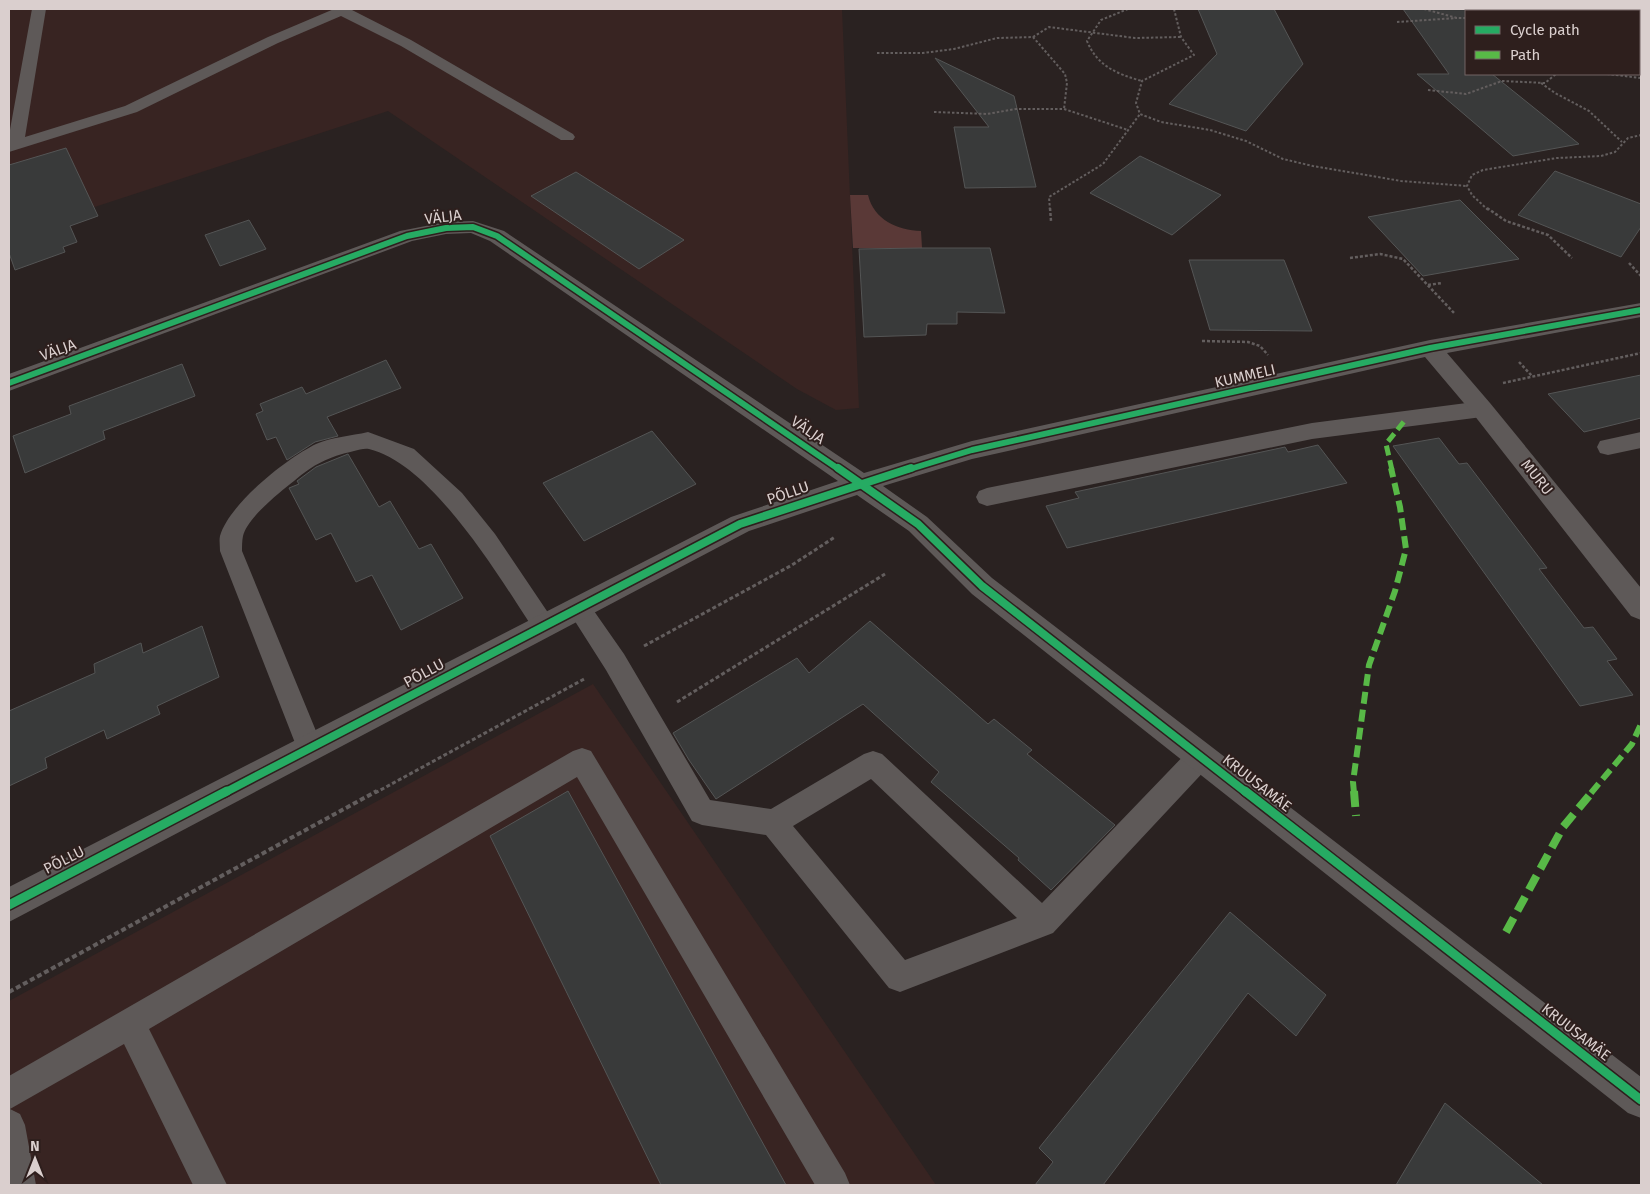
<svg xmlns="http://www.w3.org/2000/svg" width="1650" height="1194" font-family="'Fira Sans',sans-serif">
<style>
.built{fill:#382422}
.green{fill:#5a3937}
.building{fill:#393a3a;stroke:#545555}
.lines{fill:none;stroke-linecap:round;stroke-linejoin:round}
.path-far3{stroke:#635e5e;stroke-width:2;stroke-dasharray:2.5 2;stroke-linecap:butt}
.path-far2{stroke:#635e5e;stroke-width:2.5;stroke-dasharray:3 2;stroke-linecap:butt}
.path-far1{stroke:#635e5e;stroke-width:3;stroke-dasharray:4 2.5;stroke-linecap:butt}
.path{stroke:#635e5e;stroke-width:4;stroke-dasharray:5 3;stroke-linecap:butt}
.service{fill:#5e5958;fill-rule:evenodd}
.minor{fill:#5e5958;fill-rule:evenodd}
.quiet-far2{stroke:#58b947;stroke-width:5;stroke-dasharray:10 5;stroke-linecap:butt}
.quiet-far1{stroke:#58b947;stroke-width:6;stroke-dasharray:12 6;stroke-linecap:butt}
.quiet{stroke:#58b947;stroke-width:8;stroke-dasharray:16 8;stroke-linecap:butt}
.cycleway-far2-casing{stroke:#2e1f1d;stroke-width:9}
.cycleway-far1-casing{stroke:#2e1f1d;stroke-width:11}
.cycleway-casing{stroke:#2e1f1d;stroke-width:12}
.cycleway-far2{stroke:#26ab63;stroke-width:6}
.cycleway-far1{stroke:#26ab63;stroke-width:8}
.cycleway{stroke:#26ab63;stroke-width:9}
.labels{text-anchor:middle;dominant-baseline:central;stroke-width:4;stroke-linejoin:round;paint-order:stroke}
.street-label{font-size:15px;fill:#dacfce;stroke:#2e1f1d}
</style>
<rect width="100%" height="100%" fill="#2a2221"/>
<g class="built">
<polygon points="9,9 842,9 859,408 836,410 797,389 388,111 9,235"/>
<polygon points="593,684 936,1185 9,1185 9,1001"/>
</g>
<path class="green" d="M850,195H868C874,220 897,230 921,231L922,248H853Z"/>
<g class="building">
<polygon points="1198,9 1274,9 1303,64 1246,131 1169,104 1217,54"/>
<polygon points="1403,9 1466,9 1466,74 1492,74 1579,144 1513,156 1417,74 1449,74"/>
<polygon points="935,58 1014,96 1036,187 965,188 954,127 989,127"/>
<polygon points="66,148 98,216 70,226 77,242 63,247 65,252 15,270 9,253 9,165"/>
<polygon points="1140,156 1221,195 1172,235 1090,193"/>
<polygon points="1555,171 1641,204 1641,227 1621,257 1518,215"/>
<polygon points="576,172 684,240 639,269 531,196"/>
<polygon points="1460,200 1519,259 1423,276 1368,217"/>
<polygon points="249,220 266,249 220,266 205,235"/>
<polygon points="922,248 990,248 1005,313 957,312 957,324 927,324 926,335 864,337 859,249"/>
<polygon points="1189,260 1284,260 1312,331 1210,330"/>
<polygon points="386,360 401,388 327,417 338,436 315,442 287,460 276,437 267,440 256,414 263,411 260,404 302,387 306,394"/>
<polygon points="182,364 195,396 103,431 105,439 25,473 13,436 71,414 69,406"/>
<polygon points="1641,375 1641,418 1584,432 1548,394"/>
<polygon points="652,431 696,484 584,541 543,483"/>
<polygon points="1439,438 1459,464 1467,463 1547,568 1539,569 1584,628 1593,627 1617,659 1607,661 1633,695 1580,706 1393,446"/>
<polygon points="1318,445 1347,483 1067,548 1046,506 1079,498 1075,492 1285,447 1288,452"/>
<polygon points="348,454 379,507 390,501 419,549 431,544 463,598 401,630 372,575 356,582 331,533 316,540 289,488 299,484 297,481 316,467"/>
<polygon points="870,621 988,724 994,719 1032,750 1027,754 1115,825 1051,890 1018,860 1019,858 931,782 939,772 863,704 716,799 689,760 673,733 797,658 809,673"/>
<polygon points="202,626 219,677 157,706 160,714 107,739 104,730 45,758 47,768 9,786 9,711 95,673 94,664 141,643 143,653"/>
<polygon points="568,791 786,1185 661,1185 490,836"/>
<polygon points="1230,912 1326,995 1296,1036 1248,993 1103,1185 1035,1185 1053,1162 1039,1148"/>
<polygon points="1445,1103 1543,1185 1396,1185"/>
</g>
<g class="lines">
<g class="path-far3">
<path d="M1128,9L1101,20L1087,41C1097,66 1117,74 1142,81"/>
<polyline points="1174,9 1181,37 1194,55 1142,81 1136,103 1140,114 1161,122 1210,130 1246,141 1283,159 1313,166 1401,181 1467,186"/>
<polyline points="1424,9 1457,18 1466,18"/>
<polyline points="1479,9 1479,11"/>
<polyline points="1397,22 1457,18"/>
<polyline points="1033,37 1049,27 1135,38 1181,37"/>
<polyline points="1639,42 1641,42"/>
<polyline points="877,53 923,53 954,49 997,38 1033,37 1065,74 1067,83 1064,109"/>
<polyline points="1607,74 1641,78"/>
<polyline points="1541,83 1555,93 1589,111 1622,142"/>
<polyline points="1428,90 1466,94 1502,81 1545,83 1556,74"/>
<polyline points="934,112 987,114 1016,109 1064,109 1128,130"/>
<polyline points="1050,210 1049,197 1103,164 1140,114"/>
<polyline points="1488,210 1472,195 1467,186 1472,175 1483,170 1557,158 1601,156 1615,152 1628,138 1641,135"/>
</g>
<g class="path-far2">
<polyline points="1050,208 1051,221"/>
<polyline points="1487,208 1506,221 1548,235 1572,258"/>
<polyline points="1350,258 1380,254 1403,259 1455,314"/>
<polyline points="1629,263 1641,276"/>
<polyline points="1428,285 1442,283"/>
<polyline points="1202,341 1248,342 1260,346 1268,355"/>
<polyline points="1519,362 1532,376"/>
<polyline points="1503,383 1641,353"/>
</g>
<g class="path-far1">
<polyline points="644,646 792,565 835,537"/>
<polyline points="677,702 885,574"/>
<polyline points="375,793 586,678"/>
</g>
<polyline class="path" points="9,992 377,791"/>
<g class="service">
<polygon points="32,9 46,9 25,137 125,106 268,37 334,9 353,9 352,10 411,40 573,134 575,137 573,140 561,140 401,46 341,16 278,43 137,112 9,152 9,135"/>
<polygon points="1482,401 1489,404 1492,409 1489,414 1482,417 1312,439 987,506 979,503 976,497 979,491 987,488 1312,423"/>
<path d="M368,432L414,449L462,493L495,534L557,626L554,633L545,636L536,633C501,580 433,464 369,449C364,448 359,450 354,451C328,457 314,464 294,481C280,492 247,518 243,536C242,541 242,546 242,551L323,748L319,757L310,760L301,757L297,748L220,551C220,546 219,540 220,536C229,504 287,458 316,444C331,437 351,436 368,432Z"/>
<polygon points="1641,432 1641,448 1608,455 1600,453 1597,447 1600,441"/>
<path d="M579,598L587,601L624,654L710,800L771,809L864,754L873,751L882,754L1042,903L1192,747L1201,744L1210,747L1214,756L1210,765L1053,933L900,992L889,988L766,835L702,825L692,821L606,670L571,615L567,608L571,601ZM871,779L1017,918L905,960L793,826Z"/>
<polygon points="582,748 591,751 845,1173 850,1185 815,1185 577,777 149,1029 227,1185 193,1185 124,1044 10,1109 20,1114 25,1125 36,1185 9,1185 9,1076 573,751"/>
</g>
<polygon class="minor" points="473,221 504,231 864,473 972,441 1430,340 1641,303 1641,317 1447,353 1490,403 1641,588 1641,620 1631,616 1474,415 1425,357 972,459 883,486 927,517 992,578 1641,1077 1641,1118 1628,1113 972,594 909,531 857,495 749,531 9,922 9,887 731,517 838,481 490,241 471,233 446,234 412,241 9,391 9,374 400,231 446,222"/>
<polyline class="quiet-far2" points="1392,470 1386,444 1406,419"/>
<g class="quiet-far1">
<polyline points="1354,793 1353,782 1369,665 1395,591 1406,549 1400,507 1391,468"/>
<polyline points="1591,793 1632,744 1641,724"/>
</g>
<g class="quiet">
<polyline points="1354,791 1356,816"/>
<polyline points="1506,932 1563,827 1593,791"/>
</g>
<g class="cycleway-far2-casing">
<g id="cycleway-far2">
<polyline points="9,383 407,236 446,228 473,227 497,236 840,470"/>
<polyline points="907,470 972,450 1430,348 1641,310"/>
</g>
</g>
<g class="cycleway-far1-casing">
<g id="cycleway-far1">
<polyline points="838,468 918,524 982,586 1247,793"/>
<polyline points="224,793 740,524 911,468"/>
</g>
</g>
<g class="cycleway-casing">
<g id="cycleway">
<polyline points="1245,791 1641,1100"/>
<polyline points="9,905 227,791"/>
</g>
</g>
<use href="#cycleway-far2" class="cycleway-far2"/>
<use href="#cycleway-far1" class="cycleway-far1"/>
<use href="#cycleway" class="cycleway"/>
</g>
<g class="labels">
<g class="street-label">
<text transform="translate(443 217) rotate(-7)">VÄLJA</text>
<text transform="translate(58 350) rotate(-20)">VÄLJA</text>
<text transform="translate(1245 376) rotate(-13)">KUMMELI</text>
<text transform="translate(808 430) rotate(34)">VÄLJA</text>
<text transform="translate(1537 477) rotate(51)">MURU</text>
<text transform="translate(788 493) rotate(-19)">PÕLLU</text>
<text transform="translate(424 673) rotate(-28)">PÕLLU</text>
<text transform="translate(1257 783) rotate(38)">KRUUSAMÄE</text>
<text transform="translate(64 860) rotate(-27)">PÕLLU</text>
<text transform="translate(1576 1032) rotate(38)">KRUUSAMÄE</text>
</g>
</g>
<rect width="1650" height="1194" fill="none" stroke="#dacfce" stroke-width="20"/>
<rect x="1465" y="10" width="175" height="65" fill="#2e1f1d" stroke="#736564"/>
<rect x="1475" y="26" width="25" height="8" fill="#26ab63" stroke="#736564"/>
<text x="1510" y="35" font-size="15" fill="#dacfce">Cycle path</text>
<rect x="1475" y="51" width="25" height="8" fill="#58b947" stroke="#736564"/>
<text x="1510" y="60" font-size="15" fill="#dacfce">Path</text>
<g transform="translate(35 1159)" stroke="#2e1f1d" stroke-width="4" paint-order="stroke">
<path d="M0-4L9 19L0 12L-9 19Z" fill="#dacfce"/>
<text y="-8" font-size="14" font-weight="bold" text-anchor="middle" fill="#dacfce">N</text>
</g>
</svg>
